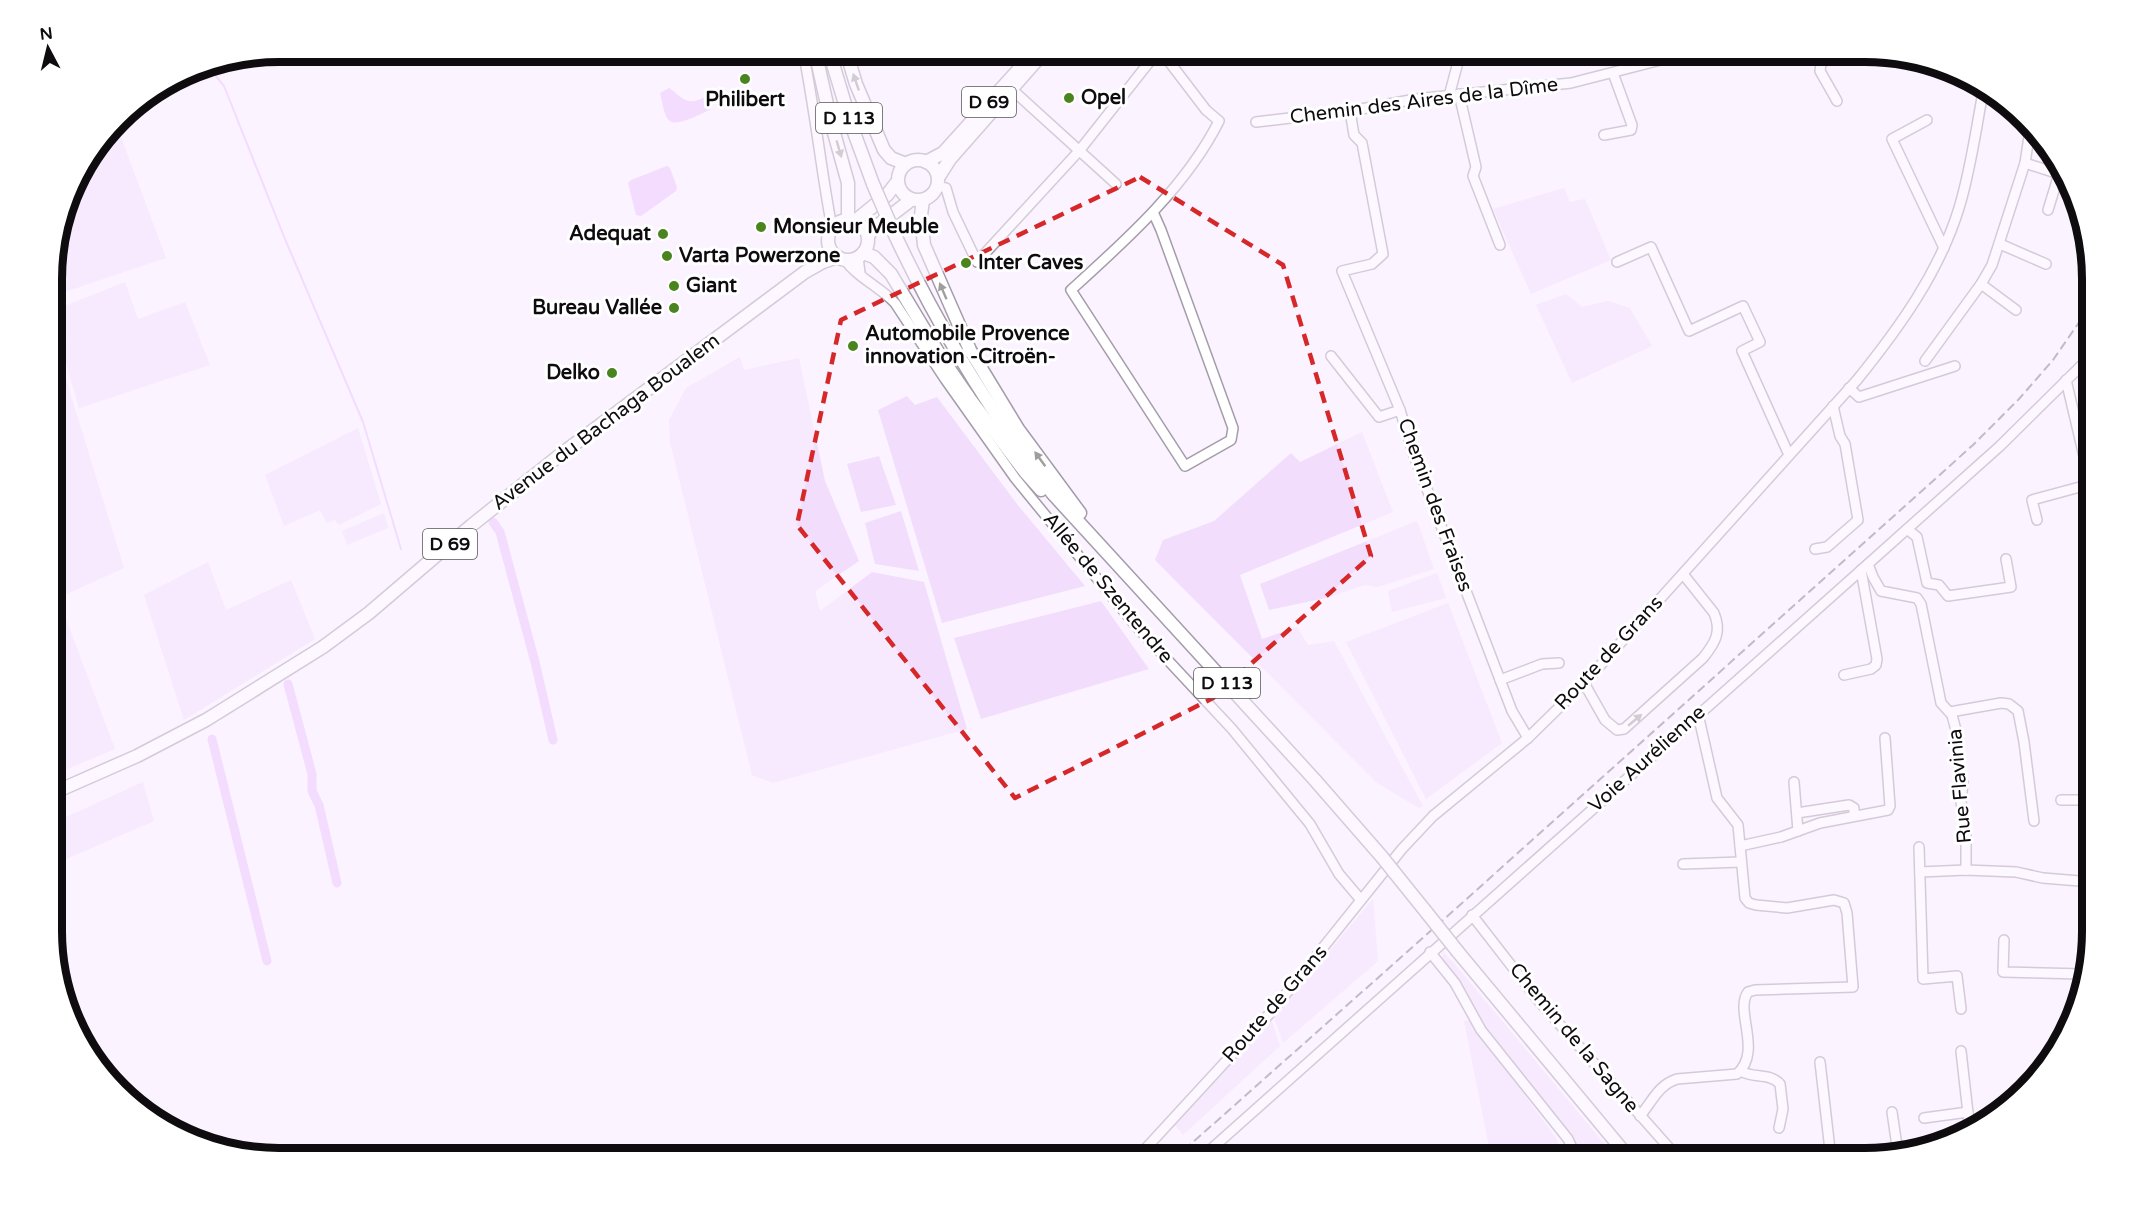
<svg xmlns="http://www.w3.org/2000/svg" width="2143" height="1210" font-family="'Varela Round',sans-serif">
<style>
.green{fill:#f2defc}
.water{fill:#e9c2fb}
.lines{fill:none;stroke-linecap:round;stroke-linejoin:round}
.stream{stroke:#e9c2fb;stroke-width:2}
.canal{stroke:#e9c2fb;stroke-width:9}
.minor-casing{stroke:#a59caa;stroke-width:12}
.major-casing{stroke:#a59caa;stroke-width:15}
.minor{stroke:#fff;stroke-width:9}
.major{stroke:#fff;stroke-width:12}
.rail{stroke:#7c777f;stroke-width:2;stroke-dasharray:9 4.5;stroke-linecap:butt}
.major-bridge-casing{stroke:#a59caa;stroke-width:15;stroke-linecap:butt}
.major-bridge{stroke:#fff;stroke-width:12}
.oneway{fill:#9f9e9f}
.marked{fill:none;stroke:#d62828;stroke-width:4.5;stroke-dasharray:12 8;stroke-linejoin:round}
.poi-dot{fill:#4a841f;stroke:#fff;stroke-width:2}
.labels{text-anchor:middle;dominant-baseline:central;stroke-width:6;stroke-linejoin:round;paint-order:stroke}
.shield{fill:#fff;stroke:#575558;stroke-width:1.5}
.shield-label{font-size:18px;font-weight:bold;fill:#0f0c10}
.poi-label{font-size:20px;font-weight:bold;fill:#0f0c10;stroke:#fff;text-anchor:start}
.street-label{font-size:20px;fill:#0f0c10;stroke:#fff}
.rim{fill:none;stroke:#0f0c10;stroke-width:8}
</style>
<rect width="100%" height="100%" fill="#fbf3ff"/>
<g class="green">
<polygon points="116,124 166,258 53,296 53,249 75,178"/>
<polygon points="1564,188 1570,202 1585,199 1611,260 1531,294 1493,209"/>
<polygon points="125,282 138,319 185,302 210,365 79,408 61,346 67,343 57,309"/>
<polygon points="1566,294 1582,307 1608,301 1630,308 1652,346 1572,383 1536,305"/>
<polygon points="53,337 124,568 58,598 115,749 53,775"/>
<polygon points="740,357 744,370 799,358 825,481 859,561 815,591 820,611 872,572 924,582 967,729 773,783 752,775 670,442 669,420 686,388"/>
<polygon points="907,396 915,405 937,397 1017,504 1085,586 942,623 878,410"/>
<polygon points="358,428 381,504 339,525 335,520 327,523 320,510 284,526 265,475"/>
<polygon points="1362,432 1393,512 1240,575 1262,639 1297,627 1308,645 1334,641 1423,806 1419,808 1377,783 1155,560 1163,540 1214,521 1291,453 1300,462"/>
<polygon points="879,456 896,505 861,512 847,464"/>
<polygon points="901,511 919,571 875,564 865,523"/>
<polygon points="384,513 388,528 347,545 342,531"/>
<polygon points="1417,521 1434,569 1378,587 1365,585 1326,598 1269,610 1260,584"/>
<polygon points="208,562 226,610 291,580 315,639 184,720 144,595"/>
<polygon points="1437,573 1446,598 1392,612 1388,591"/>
<polygon points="1101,601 1149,669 981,719 954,638"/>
<polygon points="1448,603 1502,743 1426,799 1346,642"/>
<polygon points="143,782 154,821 66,859 53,828 53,823"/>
<polygon points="1373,899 1378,961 1283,1043 1274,1017"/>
<polygon points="1442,951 1454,963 1617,1159 1565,1159 1561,1150 1570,1135 1482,1022 1467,992 1443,959"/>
<polygon points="1271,1019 1280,1046 1183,1135 1174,1124"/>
<polygon points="1469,1020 1556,1138 1559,1146 1491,1157 1464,1021"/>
<polygon points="160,1124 199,1134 234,1153 220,1151 165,1129"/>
</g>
<g class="water">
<path d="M669,88C683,98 687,107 705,97L712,106L711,109C703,113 677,127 670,121C664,117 662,100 660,93Z"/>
<polygon points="667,166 670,168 677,187 676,191 641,216 636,215 628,183 631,180"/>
</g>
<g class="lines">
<polyline class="stream" points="211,70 224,86 285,239 363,422 401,549"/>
<g class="canal">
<polyline points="493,522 500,532 535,662 553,740"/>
<polyline points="288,684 312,774 312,791 319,805 337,883"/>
<polyline points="212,739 267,961"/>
</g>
<g class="minor-casing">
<g id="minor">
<path d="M803,51C815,110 821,170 832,228"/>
<polyline points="1832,51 1831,57 1821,63 1820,71 1837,101"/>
<polyline points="1968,77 1968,78"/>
<polyline points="1007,85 1116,184"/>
<polyline points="1459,94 1476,167 1473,176 1500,245"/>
<polyline points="1449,96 1461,51"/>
<polyline points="1350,111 1354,135 1362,143 1383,254 1372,264 1342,271 1400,410 1412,450 1512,711 1528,738"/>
<polyline points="1927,120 1892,139 1944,248"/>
<polyline points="1256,122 1350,111 1416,99 1571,83 1696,51"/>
<polyline points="1604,135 1631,130 1632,125 1613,73"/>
<polyline points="2025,163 2059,174 2048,210"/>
<polyline points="938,186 946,188 953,212 977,262 1079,151 1158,51"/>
<path d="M1153,212L1161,230L1233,428L1231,440L1185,466L1071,290C1125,241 1186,187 1219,121L1206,110L1161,51"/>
<polyline points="2000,244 2046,264"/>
<polyline points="858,257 860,273"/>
<path d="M845,260C858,278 880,287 895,303L945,379L1015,478L1136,626L1232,729L1310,824L1339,874L1361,900"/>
<polyline points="1617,262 1651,247 1689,331 1743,306 1760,342 1742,351 1789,455"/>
<polyline points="1981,284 2016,310"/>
<polyline points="1331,356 1379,417 1400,410"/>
<polyline points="1925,361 1981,284 1992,265 2025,163 2030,130"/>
<polyline points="2066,380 2091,486"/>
<polyline points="1849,388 1859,397 1955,366"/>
<polyline points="2037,520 2032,500 2091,484"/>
<polyline points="1907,529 1917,537 1927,583 1939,585 1948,596 2011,587 2006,559"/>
<polyline points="1815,549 1827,547 1858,520 1845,444 1840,436 1833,406"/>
<polyline points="1868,564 1873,577 1881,591 1917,598 1921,604 1941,703 1952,715 1959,742 1957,750 1959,768 1963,782 1961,802 1966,836 1966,870"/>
<polyline points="1844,675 1871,669 1876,665 1877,659 1861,570"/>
<polyline points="1500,680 1542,664 1559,663"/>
<path d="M1584,683L1605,720L1617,730L1624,729L1703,658C1715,643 1722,632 1714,613L1683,574"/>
<polyline points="1950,712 2001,703 2009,704 2018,711 2024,742 2034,821"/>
<polyline points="1794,782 1798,831"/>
<polyline points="2061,800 2092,800"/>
<polyline points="1797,813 1849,805 1854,808 1854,815"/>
<polyline points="1740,846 1781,837 1820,823 1888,810 1890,806 1885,738"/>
<polyline points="1919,847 1923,979 1957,976 1961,1009"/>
<polyline points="1683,864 1741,862"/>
<polyline points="1920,872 1966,870 2016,872 2043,878 2092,882"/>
<polyline points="1472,915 1538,1000 1679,1159"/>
<polyline points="2004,940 2003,972 2083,974"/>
<polyline points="1430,952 1455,983 1481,1030 1568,1139 1577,1159"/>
<polyline points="2087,960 2092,924"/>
<polyline points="1961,1051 1970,1131"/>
<polyline points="1820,1062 1831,1159"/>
<path d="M1741,1071C1753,1079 1769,1072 1780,1084L1783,1109L1779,1128"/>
<polyline points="1892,1112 1898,1153"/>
<path d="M1640,1116C1652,1102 1658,1085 1677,1079L1737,1074C1763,1051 1734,1011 1748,992L1755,990L1853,987L1847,913L1844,903L1834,900L1787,908L1756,905L1749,903L1745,898L1738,825L1717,798L1698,714"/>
<polyline points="1924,1118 1968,1112"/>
<path d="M1136,1159L1273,1010L1402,849L1433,816L1528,738L1588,679L1857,380C1899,328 1939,273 1959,208C1971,169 1976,128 1984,87"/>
<polyline points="1200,1159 1868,564 2000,446 2091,356"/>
</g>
</g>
<g class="major-casing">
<g id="major">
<polyline points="815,51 831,122 848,183 848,220"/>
<polyline points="829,51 852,127 873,184"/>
<polyline points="846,51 856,84 884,150 891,158 906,164"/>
<circle cx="918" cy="180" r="20"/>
<polyline points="926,162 943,153 1030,57"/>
<polyline points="938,178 950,159 1045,51"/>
<polyline points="923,200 921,215 924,245 970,350 1018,429 1080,513"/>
<circle cx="848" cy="240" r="20"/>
<polyline points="855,221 887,195 897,182"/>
<path d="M895,235C939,329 990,412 1053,494L1314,779L1382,857"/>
<polyline points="868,236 873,229 911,200"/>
<polyline points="863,253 874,257 891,274 941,357 970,399 1025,472 1041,490"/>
<polyline points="53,793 137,756 206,720 323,647 369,613 472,525 560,455 805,272 823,262 838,257"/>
<polyline points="1394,872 1427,913"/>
<polyline points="1458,952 1630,1159"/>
</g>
</g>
<use href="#minor" class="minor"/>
<use href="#major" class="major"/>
<polyline class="rail" points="1174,1159 1452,912 1973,445 2019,399 2053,360 2091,305"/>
<g class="major-bridge-casing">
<g id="major-bridge">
<polyline points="873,184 895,235"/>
<polyline points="1382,857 1394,872"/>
<polyline points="1427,913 1458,952"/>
</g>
</g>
<use href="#major-bridge" class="major-bridge"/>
</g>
<defs><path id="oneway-solid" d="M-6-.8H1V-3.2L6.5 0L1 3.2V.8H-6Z" transform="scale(1.5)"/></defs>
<g class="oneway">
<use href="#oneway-solid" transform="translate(856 82) rotate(-109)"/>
<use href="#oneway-solid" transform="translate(839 149) rotate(74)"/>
<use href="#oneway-solid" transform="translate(943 291) rotate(-113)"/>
<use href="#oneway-solid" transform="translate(1040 459) rotate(-126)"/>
<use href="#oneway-solid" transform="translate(1635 720) rotate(-40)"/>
</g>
<path d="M0 0H2143V1210H0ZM1140,177L1283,265L1371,556L1213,698L1015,798L797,525L841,320Z" fill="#fbf3ff" fill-opacity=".55" fill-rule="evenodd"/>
<path class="marked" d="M1140,177L1283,265L1371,556L1213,698L1015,798L797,525L841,320Z"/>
<g class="poi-dot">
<circle cx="745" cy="79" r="6"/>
<circle cx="1069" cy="98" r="6"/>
<circle cx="761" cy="227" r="6"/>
<circle cx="663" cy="234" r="6"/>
<circle cx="667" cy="256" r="6"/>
<circle cx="966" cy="263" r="6"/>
<circle cx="674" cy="286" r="6"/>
<circle cx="674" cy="308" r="6"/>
<circle cx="853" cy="346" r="6"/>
<circle cx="612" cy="373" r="6"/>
</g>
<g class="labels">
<g class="shield">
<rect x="962" y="87" width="54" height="30" rx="4.5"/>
<rect x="816" y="103" width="66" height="30" rx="4.5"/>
<rect x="423" y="529" width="54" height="30" rx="4.5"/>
<rect x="1194" y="668" width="66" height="30" rx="4.5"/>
</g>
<g class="shield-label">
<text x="989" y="102">D 69</text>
<text x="849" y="118">D 113</text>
<text x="450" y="544">D 69</text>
<text x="1227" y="683">D 113</text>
</g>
<g class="poi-label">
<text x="1081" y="98">Opel</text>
<text x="745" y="100" text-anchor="middle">Philibert</text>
<text x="773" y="227">Monsieur Meuble</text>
<text x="651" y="234" text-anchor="end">Adequat</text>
<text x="679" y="256">Varta Powerzone</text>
<text x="978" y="263">Inter Caves</text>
<text x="686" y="286">Giant</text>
<text x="662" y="308" text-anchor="end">Bureau Vallée</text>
<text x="865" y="334">Automobile Provence<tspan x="865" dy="23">innovation -Citroën-</tspan></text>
<text x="600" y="373" text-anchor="end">Delko</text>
</g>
<g class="street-label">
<text transform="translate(1424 101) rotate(-7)">Chemin des Aires de la Dîme</text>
<text transform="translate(606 422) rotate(-37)">Avenue du Bachaga Boualem</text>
<text transform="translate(1435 505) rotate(70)">Chemin des Fraises</text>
<text transform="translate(1108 588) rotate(50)">Allée de Szentendre</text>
<text transform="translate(1609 653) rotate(-47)">Route de Grans</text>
<text transform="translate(1647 759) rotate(-42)">Voie Aurélienne</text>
<text transform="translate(1960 786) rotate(-95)">Rue Flavinia</text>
<text transform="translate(1275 1004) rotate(-49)">Route de Grans</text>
<text transform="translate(1574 1038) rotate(50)">Chemin de la Sagne</text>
</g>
</g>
<path d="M0 0H2143V1210H0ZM279 62H1865A217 217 0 0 1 2082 279V931A217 217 0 0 1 1865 1148H279A217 217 0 0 1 62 931V279A217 217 0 0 1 279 62Z" fill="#fff" fill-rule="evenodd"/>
<path class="rim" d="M279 62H1865A217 217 0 0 1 2082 279V931A217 217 0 0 1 1865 1148H279A217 217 0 0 1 62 931V279A217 217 0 0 1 279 62Z"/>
<g transform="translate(48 48) rotate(353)" stroke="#ffffff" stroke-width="4.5" paint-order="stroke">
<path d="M0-4.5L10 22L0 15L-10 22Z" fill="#0f0c10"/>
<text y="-9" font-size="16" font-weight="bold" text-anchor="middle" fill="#0f0c10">N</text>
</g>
</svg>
